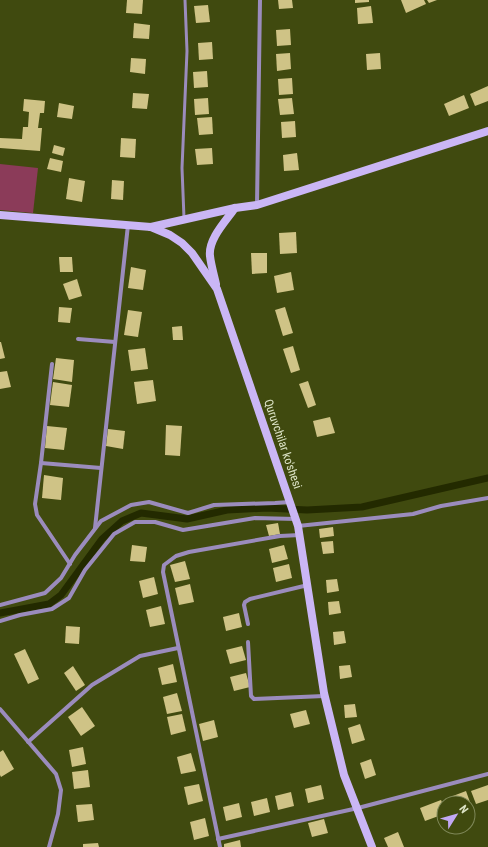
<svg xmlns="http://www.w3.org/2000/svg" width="488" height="847" font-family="'Roboto Condensed',sans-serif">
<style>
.green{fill:#8b3b59}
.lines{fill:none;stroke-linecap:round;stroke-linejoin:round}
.canal{stroke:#232a00;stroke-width:7}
.building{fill:#cfc386}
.lane{stroke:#9b8cbd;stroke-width:3}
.street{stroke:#9b8cbd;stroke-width:4}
.secondary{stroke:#cab6f5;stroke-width:8}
.labels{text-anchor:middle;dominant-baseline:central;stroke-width:4;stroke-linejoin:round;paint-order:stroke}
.street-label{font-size:12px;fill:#dde4c7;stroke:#404a0f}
</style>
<rect width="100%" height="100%" fill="#404a0f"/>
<polygon class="green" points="0,164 38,168 33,213 0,210"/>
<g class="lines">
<polyline class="canal" points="0,613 49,604 61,595 102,539 122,521 141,513 187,519 227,510 267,508 307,510 362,507 488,478"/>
</g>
<g class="building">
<polygon points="127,0 143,0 142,14 126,13"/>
<polygon points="278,0 292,0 293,8 279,9"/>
<polygon points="355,0 369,0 369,2 355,3"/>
<polygon points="401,0 424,0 426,4 406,13"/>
<polygon points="427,0 437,0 429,3"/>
<polygon points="208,5 210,22 196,23 194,6"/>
<polygon points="371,6 373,23 358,24 357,8"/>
<polygon points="134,23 150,25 149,39 133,38"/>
<polygon points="290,29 291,45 277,46 276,30"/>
<polygon points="212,42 213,59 199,60 198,43"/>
<polygon points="290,53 291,69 277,71 276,54"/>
<polygon points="380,53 381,69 367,70 366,54"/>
<polygon points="131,58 146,59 145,74 130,72"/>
<polygon points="207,71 208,87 194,88 193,72"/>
<polygon points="292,78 293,94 279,95 278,79"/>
<polygon points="488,86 488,101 475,106 470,94"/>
<polygon points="133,93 149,94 147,109 132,108"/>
<polygon points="464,95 469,108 449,116 444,104"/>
<polygon points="208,98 209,114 195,115 194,99"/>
<polygon points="292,98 294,114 280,115 278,99"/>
<polygon points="24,99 45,101 44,113 40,113 38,128 42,128 40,151 0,148 0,138 22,139 23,127 28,127 29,112 23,111"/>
<polygon points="59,103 74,106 72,119 57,117"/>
<polygon points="212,117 213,134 199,135 197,118"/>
<polygon points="295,121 296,137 282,138 281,122"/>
<polygon points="121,138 136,139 135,158 120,157"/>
<polygon points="54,145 65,148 63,156 52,153"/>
<polygon points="212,148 213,164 197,165 195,149"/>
<polygon points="297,153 299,170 284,171 283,155"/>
<polygon points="50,158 63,161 61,172 47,169"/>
<polygon points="69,178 85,181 82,202 66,199"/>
<polygon points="112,180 124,181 123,200 111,199"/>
<polygon points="296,232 297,253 280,254 279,233"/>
<polygon points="251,253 267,253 267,273 252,274"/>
<polygon points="59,257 72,257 73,272 60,272"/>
<polygon points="131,267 146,270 143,290 128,288"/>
<polygon points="291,272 294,290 277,293 274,276"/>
<polygon points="77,279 82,296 69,300 63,284"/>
<polygon points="59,307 72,308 70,323 58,322"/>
<polygon points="285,307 293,333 283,336 275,310"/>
<polygon points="128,310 142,312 138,337 124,335"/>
<polygon points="182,326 183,340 173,340 172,327"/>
<polygon points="0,342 1,342 5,358 0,359"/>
<polygon points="293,346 300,370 291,373 283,349"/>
<polygon points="145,348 148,369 131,371 128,350"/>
<polygon points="56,358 74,360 72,382 53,379"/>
<polygon points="7,371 11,387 0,389 0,372"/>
<polygon points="153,380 156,401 137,404 134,382"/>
<polygon points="308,381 316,405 308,408 299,384"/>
<polygon points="53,382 72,385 69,407 50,405"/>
<polygon points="330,417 335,433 317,437 313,421"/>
<polygon points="166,425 182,426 180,456 165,455"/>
<polygon points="47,426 67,428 64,450 45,448"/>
<polygon points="108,429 125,431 123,449 106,446"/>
<polygon points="44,475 63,478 61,500 42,498"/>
<polygon points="278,523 280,534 269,536 266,525"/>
<polygon points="333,527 334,536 320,538 319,529"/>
<polygon points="333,541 334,553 323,554 321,542"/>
<polygon points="132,545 147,547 145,562 130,561"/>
<polygon points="284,545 288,559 272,563 269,549"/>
<polygon points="185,561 190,579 175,582 170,565"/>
<polygon points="289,564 292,578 276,582 273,568"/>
<polygon points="154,577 158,594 143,598 139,581"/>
<polygon points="337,579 339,591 327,593 326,580"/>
<polygon points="190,584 194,602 179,605 175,588"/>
<polygon points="339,601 341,613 329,615 328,602"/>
<polygon points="161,606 165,624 150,627 146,610"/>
<polygon points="239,613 242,627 226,631 223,617"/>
<polygon points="66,626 80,627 79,644 65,643"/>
<polygon points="344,631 346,643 334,645 333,632"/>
<polygon points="242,646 246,660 230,664 226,650"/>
<polygon points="25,649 39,679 28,684 14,654"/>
<polygon points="173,664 177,682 162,685 158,668"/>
<polygon points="350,665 352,677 340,679 339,666"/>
<polygon points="73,666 85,685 76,691 64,673"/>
<polygon points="246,673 250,687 234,691 230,677"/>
<polygon points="177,693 182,711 167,714 163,697"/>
<polygon points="355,704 357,717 345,718 344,705"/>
<polygon points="82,707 95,726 81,736 68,717"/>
<polygon points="306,710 310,724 294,728 290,714"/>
<polygon points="182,714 186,731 171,735 167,717"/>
<polygon points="214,720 218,737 203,741 199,724"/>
<polygon points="360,724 365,740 352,744 348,728"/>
<polygon points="83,747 86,764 72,767 69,750"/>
<polygon points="3,750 14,769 1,777 0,775 0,752"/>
<polygon points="191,753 196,771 181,774 177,757"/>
<polygon points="371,759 376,775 365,779 360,763"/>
<polygon points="88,770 90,787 74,789 72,772"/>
<polygon points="199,784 203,801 188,805 184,787"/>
<polygon points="321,785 324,799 308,803 305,789"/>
<polygon points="488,785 488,800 476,804 471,791"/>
<polygon points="466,791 471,805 468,806 468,803 447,803 445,799"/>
<polygon points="291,792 294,806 278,810 275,796"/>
<polygon points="267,798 270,812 254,816 251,802"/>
<polygon points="441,800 444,807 444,814 425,821 420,808"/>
<polygon points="239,803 242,817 226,821 223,807"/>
<polygon points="92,804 94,820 78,822 76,805"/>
<polygon points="205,818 209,836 194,840 190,822"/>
<polygon points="324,819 328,833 312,837 308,823"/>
<polygon points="398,832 404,847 388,847 384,838"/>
<polygon points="240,840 241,847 224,847 224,844"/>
<polygon points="98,843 99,847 83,847 83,844"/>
</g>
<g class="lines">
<polyline class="lane" points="184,218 182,168 187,51 185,0"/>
<g class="street">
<polyline points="257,205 260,0"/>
<polyline points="78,339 115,342"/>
<polyline points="52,364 41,463 35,504 37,515 70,564"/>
<polyline points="41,463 101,468"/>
<polyline points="298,526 413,514 441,506 488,498"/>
<polyline points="95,528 128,225"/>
<polyline points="0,605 45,593 61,578 75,555 101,521 131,505 149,502 188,513 214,505 275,503 290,502"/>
<polyline points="0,621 20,615 52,609 69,598 85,570 114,534 135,522 155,522 183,530 255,518 296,519"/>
<polyline points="248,624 244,605 245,602 250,599 308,585"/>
<polyline points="248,642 251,696 254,699 324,696"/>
<polyline points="0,709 56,774 61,790 58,814 49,847"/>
<polyline points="28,742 92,685 140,656 178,648"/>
<polyline points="218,839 358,808 488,774"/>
<polyline points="220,847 163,572 164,565 176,556 189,552 280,536 300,535"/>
</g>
<g class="secondary">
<polyline points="0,215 151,227 170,235 182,243 192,253 217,289 298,526 324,693 344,775 372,847"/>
<polyline points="151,227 235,208 257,205 488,131"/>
<path d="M216,284C214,275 211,265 210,256C208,239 226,221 235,208"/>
</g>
</g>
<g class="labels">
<g class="street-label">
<text transform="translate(283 444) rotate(71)">Quruvchilar ko'shesi</text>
</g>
</g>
<g transform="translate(456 815) rotate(53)"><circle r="19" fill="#404a0f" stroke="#7f8859"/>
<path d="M0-3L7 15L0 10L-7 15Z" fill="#c1a8f3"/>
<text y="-6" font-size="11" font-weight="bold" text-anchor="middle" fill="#dde4c7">N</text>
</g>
</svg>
